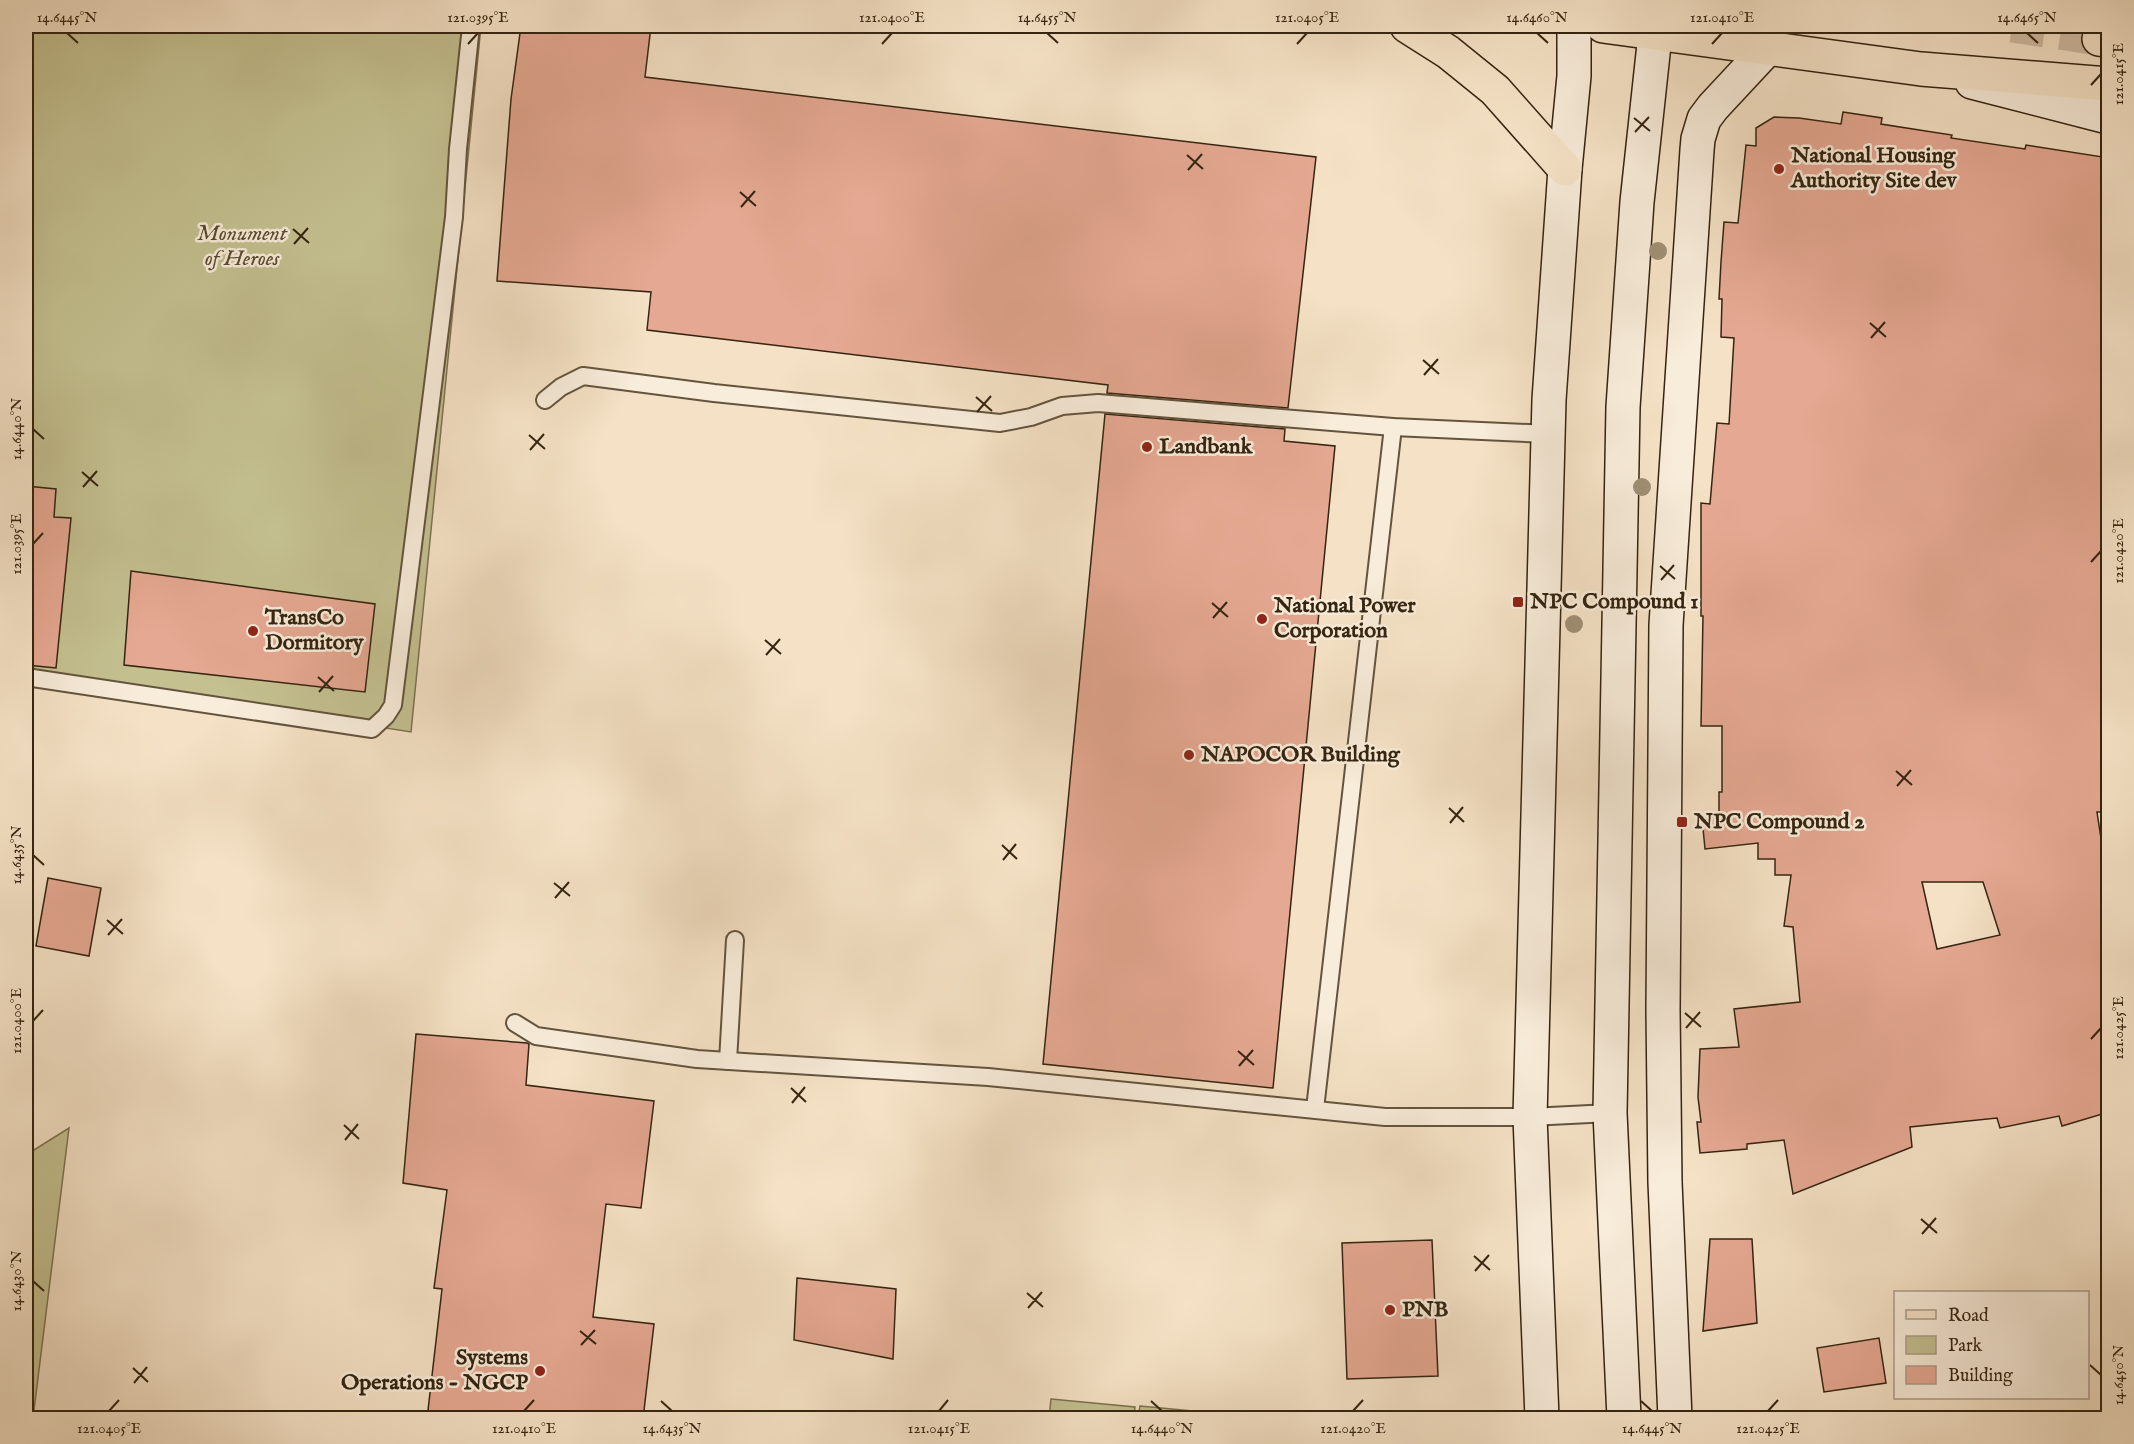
<svg xmlns="http://www.w3.org/2000/svg" width="2134" height="1444" font-family="'IM FELL English',serif">
<style>
.green{fill:#c4c090;stroke:#7c7250;stroke-width:1.5}
.building{fill:#e5a892;stroke:#342410;stroke-width:1.5;fill-rule:evenodd}
.lines{fill:none;stroke-linecap:round;stroke-linejoin:round}
.primary-tunnel{stroke:#cebca2;stroke-width:33;stroke-dasharray:33 16;stroke-linecap:butt}
.lane-casing{stroke:#64543e;stroke-width:20}
.secondary-casing{stroke:#342410;stroke-width:36}
.primary-casing{stroke:#342410;stroke-width:36}
.lane{stroke:#f8ecda;stroke-width:16}
.secondary{stroke:#f8ecda;stroke-width:33}
.primary{stroke:#f5e2c6;stroke-width:33}
.tree{fill:#9f8f74}
.ticks{fill:none;stroke:#342410;stroke-width:2}
.poi-dot{fill:#8f2418;stroke:#f8ecda;stroke-width:2}
.labels{text-anchor:middle;dominant-baseline:central;stroke-width:5;stroke-linejoin:round;paint-order:stroke}
.poi-label{font-size:22px;font-weight:bold;fill:#342410;stroke:#f8ecda;text-anchor:start}
.park-label{font-size:22px;font-style:italic;fill:#584b30;stroke:#f8ecda}
.neatline{fill:none;stroke:#342410;stroke-width:2}
.ticks-label{font-size:15px;text-anchor:middle;fill:#342410}
</style>
<rect width="100%" height="100%" fill="#f5e2c6"/>
<filter id="stains"><feTurbulence type="fractalNoise" baseFrequency=".00333" numOctaves="4"/><feColorMatrix values="0 0 0 0 .2 0 0 0 0 .09 0 0 0 0 .02 0 0 0 .5 -.17"/></filter>
<radialGradient id="worn" r=".72"><stop offset=".6" stop-color="#630" stop-opacity="0"/><stop offset="1" stop-color="#630" stop-opacity=".3"/></radialGradient>
<g class="green">
<polygon points="26,26 481,26 411,732 26,672"/>
<polygon points="69,1128 33,1418 26,1418 26,1155"/>
<polygon points="1051,1399 1135,1407 1134,1418 1049,1418"/>
<polygon points="1140,1406 1224,1414 1224,1418 1138,1418"/>
</g>
<g class="building">
<polygon points="521,26 651,26 645,77 1316,157 1288,408 1107,393 1108,385 647,330 651,292 497,281 511,99"/>
<path d="M1843,112L1882,118L1881,124L1952,135L1951,138L2025,149L2026,145L2103,157L2102,162L2109,163V325L2105,324L2101,402L2108,403L2101,451L2109,452V750L2102,812H2097L2109,891V1112L2062,1126L2059,1116L2000,1128L1997,1118L1910,1127L1912,1147L1793,1194L1784,1140L1747,1144V1149L1700,1153L1697,1122H1701L1698,1097L1700,1049L1739,1047L1734,1009L1800,1002L1793,927L1784,926L1791,875H1775V859H1758V843L1705,849L1702,818L1719,817V792H1722V726H1701L1703,616H1701V503L1710,504L1717,423L1729,424L1734,338L1721,337L1722,299H1719L1721,262L1724,222L1738,223L1746,145L1756,146V128L1774,117L1799,118L1841,124ZM1922,882H1983L2000,935L1937,949Z"/>
<polygon points="1105,414 1285,429 1284,441 1335,446 1273,1088 1043,1064"/>
<polygon points="26,486 56,489 54,517 71,518 56,668 26,665"/>
<polygon points="131,571 375,604 365,692 124,665"/>
<polygon points="48,878 101,888 89,956 36,946"/>
<polygon points="416,1034 527,1043 529,1044 526,1085 654,1101 641,1208 606,1204 593,1317 654,1324 643,1419 427,1419 442,1289 434,1288 447,1190 403,1183"/>
<polygon points="1710,1239 1752,1239 1757,1323 1703,1331"/>
<polygon points="1432,1240 1438,1376 1347,1379 1342,1243"/>
<polygon points="797,1278 896,1289 893,1359 794,1340"/>
<polygon points="1879,1338 1886,1383 1824,1392 1817,1348"/>
</g>
<g class="lines">
<polyline class="primary-tunnel" points="2012,26 2099,39"/>
<g class="lane-casing">
<g id="lane">
<polyline points="545,400 561,387 583,376 714,393 1000,423 1031,417 1062,406 1098,403 1393,427 1549,434"/>
<polyline points="26,677 372,729 386,716 393,705 454,217 458,149 471,26"/>
<polyline points="515,1023 536,1036 697,1059 988,1077 1385,1117 1530,1117 1610,1113"/>
<polyline points="728,1061 735,940"/>
<polyline points="1315,1109 1393,427"/>
</g>
</g>
<g class="secondary-casing">
<g id="secondary">
<polyline points="1972,82 2108,117"/>
<polyline points="1542,1418 1530,1117 1549,400 1565,169 1574,76 1574,26"/>
<polyline points="1624,1418 1610,1113 1623,407 1637,202 1656,26"/>
<polyline points="1675,1418 1665,1182 1663,1010 1666,625 1697,150 1698,139 1704,119 1713,107 1768,48"/>
</g>
</g>
<g class="primary-casing">
<g id="primary">
<polyline points="1407,26 1448,52 1495,90 1565,169"/>
<polyline points="1603,26 1921,69 2108,84"/>
<polyline points="2099,39 2108,40"/>
</g>
</g>
<use href="#lane" class="lane"/>
<use href="#secondary" class="secondary"/>
<use href="#primary" class="primary"/>
</g>
<g class="tree">
<circle cx="1658" cy="251" r="9"/>
<circle cx="1642" cy="487" r="9"/>
<circle cx="1574" cy="624" r="9"/>
</g>
<path class="ticks" d="M67,33L78,43M1047,33L1058,43M1537,33L1548,43M2027,33L2038,43M468,44L478,33M882,44L892,33M1297,44L1307,33M1712,44L1722,33M2091,85L2101,74M1634,118L1650,131M1635,132L1649,117M1187,155L1203,169M1188,170L1202,154M740,192L756,206M741,207L755,191M293,229L309,243M294,244L308,228M1870,323L1886,337M1871,338L1885,322M1423,360L1439,374M1424,375L1438,359M976,397L992,411M977,412L991,396M33,429L44,439M529,435L545,449M530,450L544,434M82,472L98,486M83,487L97,471M33,544L43,533M2091,562L2101,551M1660,566L1675,579M1661,580L1674,565M1212,603L1228,617M1213,618L1227,602M765,640L781,654M766,655L780,639M318,677L334,691M319,692L333,676M1896,771L1912,785M1897,786L1911,770M1449,808L1464,822M1450,823L1463,807M1002,845L1017,859M33,855L44,865M1003,860L1016,844M554,883L570,896M555,898L569,882M107,920L123,934M108,935L122,919M1685,1013L1701,1027M33,1021L43,1010M1686,1028L1700,1012M2091,1039L2101,1028M1238,1051L1254,1065M1239,1066L1253,1050M791,1088L806,1102M792,1103L805,1087M344,1125L359,1139M345,1140L358,1124M1921,1219L1937,1233M1922,1234L1936,1218M1474,1256L1490,1270M1475,1271L1489,1255M33,1281L44,1291M1027,1293L1043,1307M1028,1308L1042,1292M580,1331L596,1344M581,1345L595,1330M2090,1365L2101,1375M133,1368L148,1382M134,1383L147,1367M661,1401L672,1411M1151,1401L1162,1411M1641,1401L1652,1411M109,1411L119,1400M524,1411L534,1400M939,1411L948,1400M1353,1411L1363,1400M1768,1411L1778,1400"/>
<g class="poi-dot">
<circle cx="1779" cy="169" r="6"/>
<circle cx="1147" cy="447" r="6"/>
<rect x="1512" y="596" width="12" height="12" rx="3"/>
<circle cx="1262" cy="619" r="6"/>
<circle cx="253" cy="631" r="6"/>
<circle cx="1189" cy="755" r="6"/>
<rect x="1676" y="816" width="12" height="12" rx="3"/>
<circle cx="1390" cy="1310" r="6"/>
<circle cx="540" cy="1371" r="6"/>
</g>
<g class="labels">
<g class="poi-label">
<text x="1791" y="156">National Housing<tspan x="1791" dy="25">Authority Site dev</tspan></text>
<text x="1159" y="447">Landbank</text>
<text x="1530" y="602">NPC Compound 1</text>
<text x="1274" y="606">National Power<tspan x="1274" dy="25">Corporation</tspan></text>
<text x="265" y="618">TransCo<tspan x="265" dy="25">Dormitory</tspan></text>
<text x="1201" y="755">NAPOCOR Building</text>
<text x="1694" y="822">NPC Compound 2</text>
<text x="1402" y="1310">PNB</text>
<text x="528" y="1358" text-anchor="end">Systems<tspan x="528" dy="25">Operations - NGCP</tspan></text>
</g>
<g class="park-label">
<text x="242" y="234">Monument<tspan x="242" dy="25">of Heroes</tspan></text>
</g>
</g>
<rect width="2134" height="1444" fill="none" stroke="#f5e2c6" stroke-width="66"/>
<rect x="1894" y="1291" width="195" height="108" fill="#f8ecda" stroke="#aa9c89" stroke-width="1.5"/>
<rect x="1906" y="1310" width="30" height="9" fill="#f5e2c6" stroke="#aa9c89" stroke-width="1.5"/>
<text x="1948" y="1321" font-size="18" fill="#342410">Road</text>
<rect x="1906" y="1336" width="30" height="18" fill="#c4c090" stroke="#aa9c89" stroke-width="1.5"/>
<text x="1948" y="1351" font-size="18" fill="#342410">Park</text>
<rect x="1906" y="1366" width="30" height="18" fill="#e5a892" stroke="#aa9c89" stroke-width="1.5"/>
<text x="1948" y="1381" font-size="18" fill="#342410">Building</text>
<rect x="33" y="33" width="2068" height="1378" class="neatline"/>
<g class="ticks-label">
<text x="67" y="22">14.6445°N</text>
<text x="478" y="22">121.0395°E</text>
<text x="892" y="22">121.0400°E</text>
<text x="1047" y="22">14.6455°N</text>
<text x="1307" y="22">121.0405°E</text>
<text x="1537" y="22">14.6460°N</text>
<text x="1722" y="22">121.0410°E</text>
<text x="2027" y="22">14.6465°N</text>
<text transform="translate(2118 74) rotate(-90)" y="5">121.0415°E</text>
<text transform="translate(16 429) rotate(-90)" y="5">14.6440°N</text>
<text transform="translate(16 544) rotate(-90)" y="5">121.0395°E</text>
<text transform="translate(2118 551) rotate(-90)" y="5">121.0420°E</text>
<text transform="translate(16 855) rotate(-90)" y="5">14.6435°N</text>
<text transform="translate(16 1021) rotate(-90)" y="5">121.0400°E</text>
<text transform="translate(2118 1028) rotate(-90)" y="5">121.0425°E</text>
<text transform="translate(16 1281) rotate(-90)" y="5">14.6430°N</text>
<text transform="translate(2118 1375) rotate(-90)" y="5">14.6450°N</text>
<text x="109" y="1433">121.0405°E</text>
<text x="524" y="1433">121.0410°E</text>
<text x="672" y="1433">14.6435°N</text>
<text x="939" y="1433">121.0415°E</text>
<text x="1162" y="1433">14.6440°N</text>
<text x="1353" y="1433">121.0420°E</text>
<text x="1652" y="1433">14.6445°N</text>
<text x="1768" y="1433">121.0425°E</text>
</g>
<rect width="100%" height="100%" filter="url(#stains)"/>
<rect width="100%" height="100%" fill="url(#worn)"/>
</svg>
